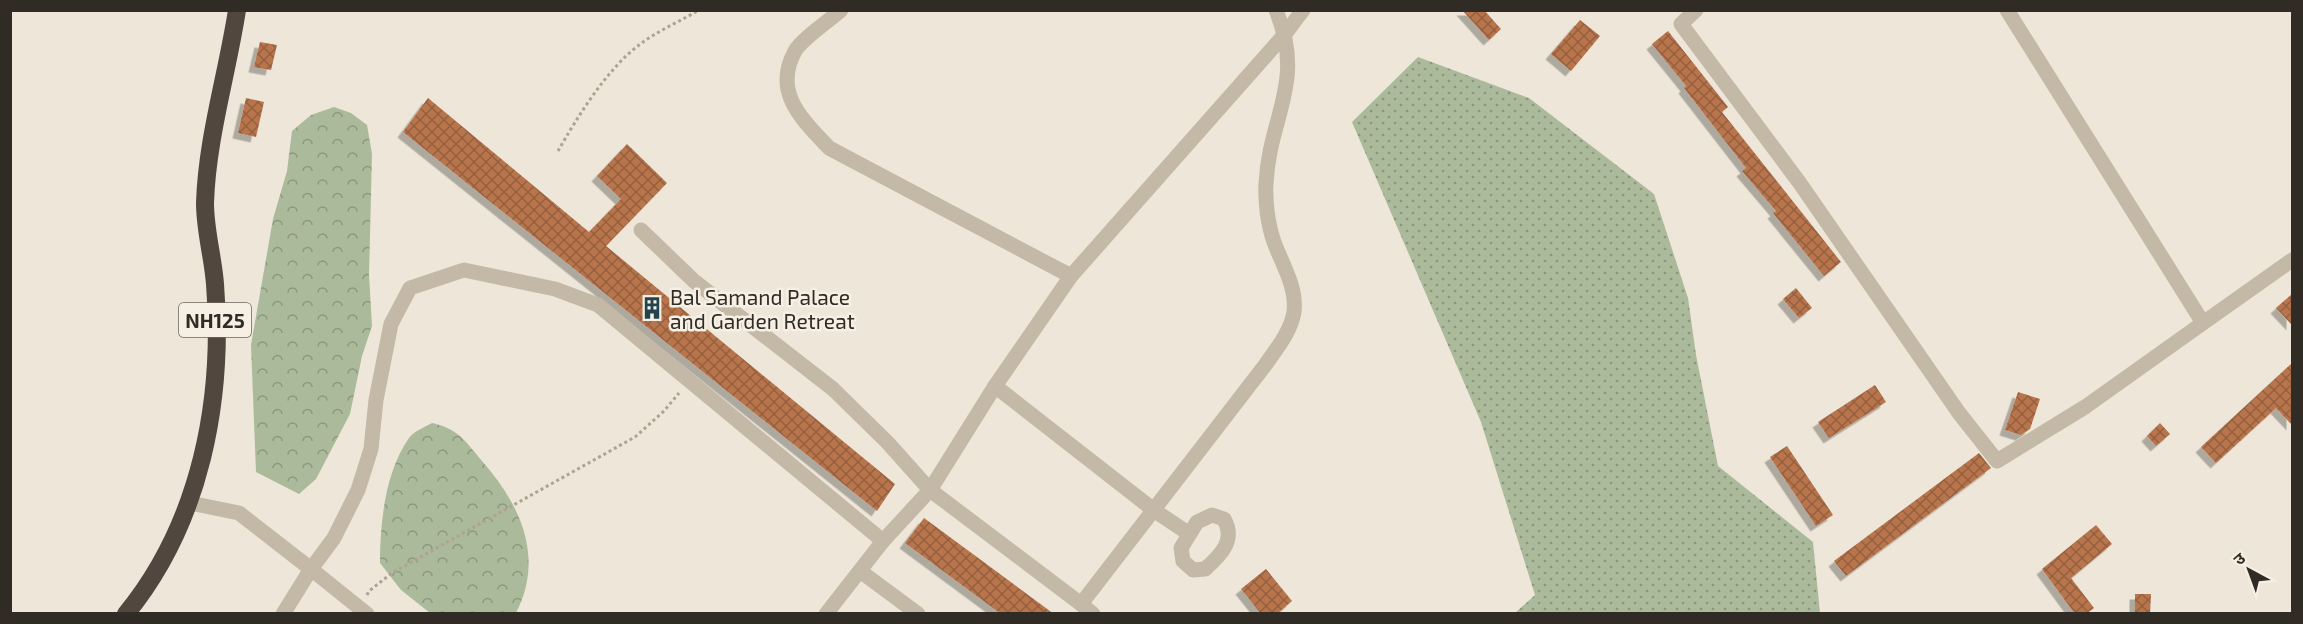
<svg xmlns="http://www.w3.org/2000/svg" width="2303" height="624" font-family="'Exo 2','Noto Sans Devanagari',sans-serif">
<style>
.grass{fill:url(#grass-dots)}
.park{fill:url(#park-crowns)}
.building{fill:url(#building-cross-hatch);filter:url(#shadow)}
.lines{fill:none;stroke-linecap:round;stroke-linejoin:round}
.path{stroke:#afa291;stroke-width:3;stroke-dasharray:3 3;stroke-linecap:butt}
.minor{stroke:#c4b8a6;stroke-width:15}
.highway{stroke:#51473e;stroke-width:18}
.labels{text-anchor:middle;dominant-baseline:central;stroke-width:5;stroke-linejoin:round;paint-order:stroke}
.shield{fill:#f6f0e4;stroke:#6c665f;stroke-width:1.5}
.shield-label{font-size:20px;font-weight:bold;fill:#312b26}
.poi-label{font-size:21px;fill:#312b26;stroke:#f6f0e4;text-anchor:start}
</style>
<defs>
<pattern id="grass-dots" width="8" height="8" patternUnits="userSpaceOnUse" patternTransform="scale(1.5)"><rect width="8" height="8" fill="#abba9b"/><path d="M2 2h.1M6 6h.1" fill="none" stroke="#8c977e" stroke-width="1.8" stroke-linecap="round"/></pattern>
<pattern id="park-crowns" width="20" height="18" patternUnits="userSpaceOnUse" patternTransform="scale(1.5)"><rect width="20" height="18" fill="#abba9b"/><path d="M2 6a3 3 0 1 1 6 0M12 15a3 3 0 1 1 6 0" fill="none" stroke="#8c977e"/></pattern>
<pattern id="building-cross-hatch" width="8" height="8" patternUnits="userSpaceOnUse" patternTransform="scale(1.5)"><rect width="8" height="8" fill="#b8754c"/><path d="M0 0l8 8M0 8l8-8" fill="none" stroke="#96603f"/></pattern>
<filter id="shadow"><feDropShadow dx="-5.5" dy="5.5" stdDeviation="0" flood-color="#0004"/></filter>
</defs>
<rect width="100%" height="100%" fill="#ede6d9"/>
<polygon class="grass" points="1418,57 1529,98 1654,194 1688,298 1696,355 1718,466 1813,542 1820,613 1515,613 1535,595 1481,422 1352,122"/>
<g class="park">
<polygon points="334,107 351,113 367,125 372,154 369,275 372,326 362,356 350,414 316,479 299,494 256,472 251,345 273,219 287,171 292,131 311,115"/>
<path d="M432,423C459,429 465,441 482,461C520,504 545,557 516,613H430L401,590L380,563C380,523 385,472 409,438C414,431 425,427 432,423Z"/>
</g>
<g class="building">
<polygon points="1462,10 1484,10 1501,29 1489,40"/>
<polygon points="1580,20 1600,36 1571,71 1551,54"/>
<polygon points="1668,31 1728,107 1722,112 1841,262 1824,276 1773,213 1776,211 1742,171 1746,168 1684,88 1686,86 1652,44"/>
<polygon points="260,42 277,45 271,70 254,67"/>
<polygon points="246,98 264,102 256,137 238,133"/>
<polygon points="428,98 589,232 621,199 597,176 627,144 667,183 606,246 895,484 877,511 403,132"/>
<polygon points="1796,288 1812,308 1799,318 1783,299"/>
<polygon points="2292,294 2292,325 2276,308"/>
<polygon points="2292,363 2292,425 2276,408 2216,463 2201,447"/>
<polygon points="1875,385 1886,402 1829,438 1818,422"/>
<polygon points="2018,392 2040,399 2030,429 2021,435 2005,430"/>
<polygon points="2160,423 2170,434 2156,446 2147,436"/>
<polygon points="1787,446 1833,515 1816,526 1770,457"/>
<polygon points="1979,453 1991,468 1846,576 1834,561"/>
<polygon points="924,518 1054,614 1001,614 905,543"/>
<polygon points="2096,525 2112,544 2071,578 2094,608 2086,614 2075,614 2042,569"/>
<polygon points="1266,569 1292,601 1277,614 1261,614 1241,589"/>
<polygon points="2135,594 2151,594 2150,614 2135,614"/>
</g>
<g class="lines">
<g class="path">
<path d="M558,151C578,116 607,69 639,45C657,31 679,22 699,10"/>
<polyline points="367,595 369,591 392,573 635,437 664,411 679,393"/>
</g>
<g class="minor">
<path d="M841,10C829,21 802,39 795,51C772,93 803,120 829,148L1071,276"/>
<polyline points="1696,10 1681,24 1799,182 1959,413 1997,461 2085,407 2203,323"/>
<polyline points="2007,10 2203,323 2292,260"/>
<path d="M641,230L694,281L833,389L888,443L930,490L1081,604L1266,364C1277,348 1291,331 1294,312C1297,287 1282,264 1274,242C1268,225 1265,202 1266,184C1269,116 1306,83 1276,10"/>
<polyline points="995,386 1155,511 1188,533"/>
<polyline points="190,503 239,513 311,569 334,538 358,490 371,449 376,400 391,324 410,288 464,270 555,289 598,305 883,541"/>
<path d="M1212,515L1224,519C1236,540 1221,555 1205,569L1193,570L1183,561L1181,548L1197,522Z"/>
<polyline points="860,571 918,614"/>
<polyline points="1081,604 1093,614"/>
<polyline points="283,614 311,569 367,614"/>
<polyline points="826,614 883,541 930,490 995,386 1071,276 1285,34 1303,10"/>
</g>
<path class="highway" d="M126,614C201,522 224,400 215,284C213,257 205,231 205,203C207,138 227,75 237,10"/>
</g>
<defs>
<g id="building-bare" transform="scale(1.8)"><path d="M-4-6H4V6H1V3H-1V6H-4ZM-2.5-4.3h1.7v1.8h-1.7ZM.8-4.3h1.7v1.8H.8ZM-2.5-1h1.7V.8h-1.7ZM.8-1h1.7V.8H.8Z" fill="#21444d" stroke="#f6f0e4" stroke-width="2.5" paint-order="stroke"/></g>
</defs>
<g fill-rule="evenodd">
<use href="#building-bare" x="652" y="308"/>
</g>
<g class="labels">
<rect class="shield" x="179" y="303" width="72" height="34" rx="4.5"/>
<g class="shield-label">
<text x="215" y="320">NH125</text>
</g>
<g class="poi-label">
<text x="670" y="296">Bal Samand Palace<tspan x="670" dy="24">and Garden Retreat</tspan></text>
</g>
</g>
<rect width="2303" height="624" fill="none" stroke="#312b26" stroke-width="24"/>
<g transform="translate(2249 570) rotate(319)" stroke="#f6f0e4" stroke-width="4.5" paint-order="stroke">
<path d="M0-4.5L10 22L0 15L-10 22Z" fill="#312b26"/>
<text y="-9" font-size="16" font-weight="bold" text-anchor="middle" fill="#312b26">उ</text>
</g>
</svg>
